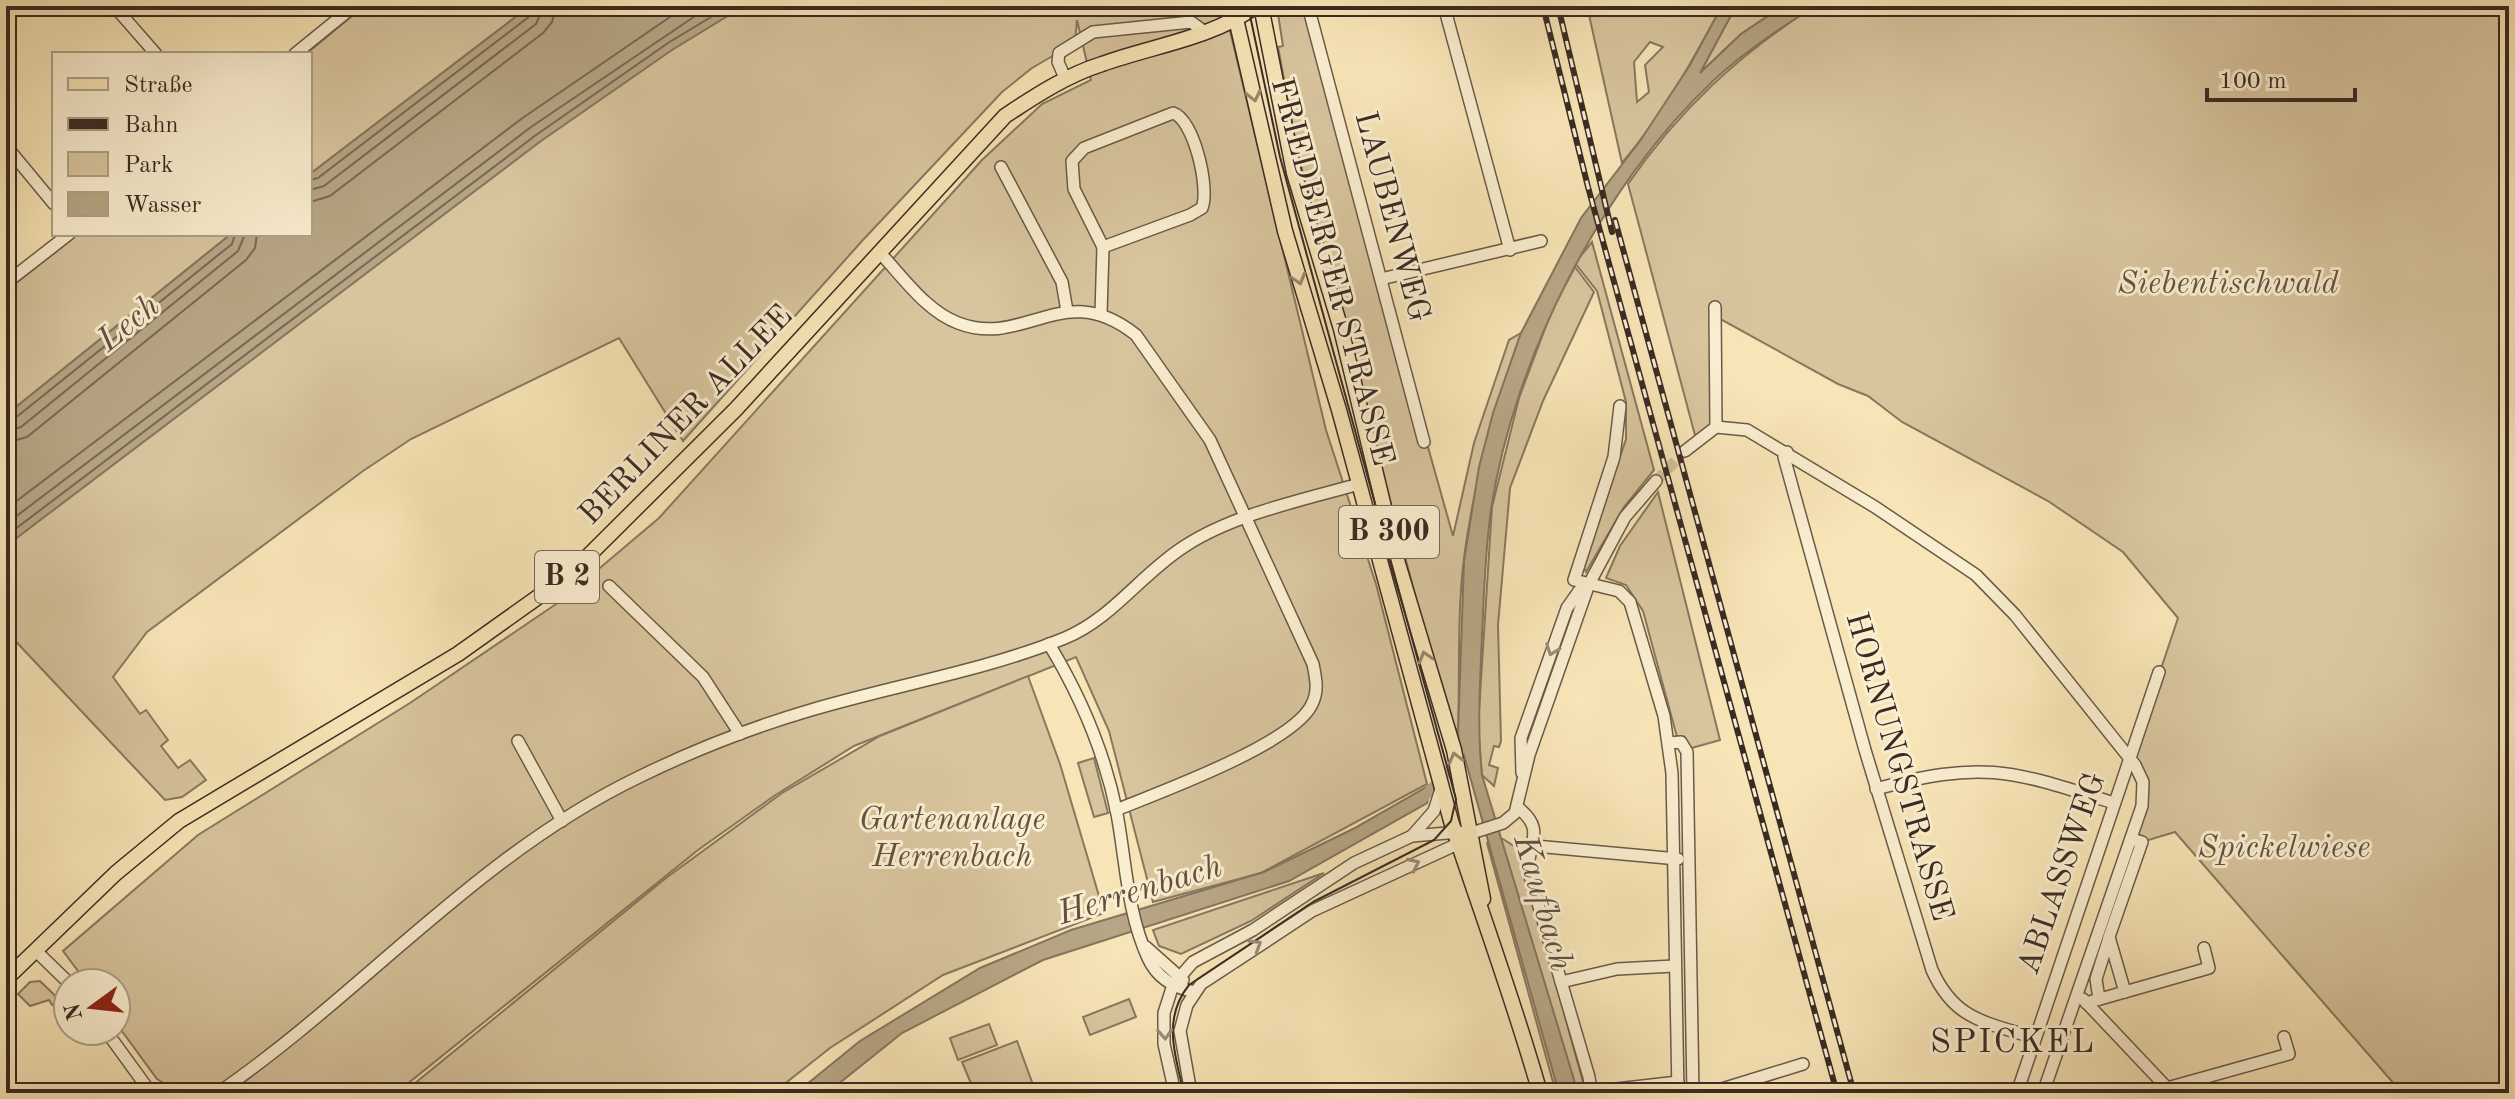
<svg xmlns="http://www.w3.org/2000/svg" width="2515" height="1099" font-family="'Old Standard TT',serif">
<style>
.green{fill:#d8c59e;stroke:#887860;stroke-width:2;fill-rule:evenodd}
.water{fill:#b7a685;stroke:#85755e;stroke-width:2}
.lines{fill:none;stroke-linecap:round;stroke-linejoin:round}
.shore{stroke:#786854;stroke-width:2}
.canal{stroke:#b7a685;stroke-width:10}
.minor-tunnel{stroke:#d2c099;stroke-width:11;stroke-dasharray:11 5.5;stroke-linecap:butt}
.minor-casing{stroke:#695a48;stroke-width:14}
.major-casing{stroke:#392b23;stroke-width:17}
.minor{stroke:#faeed0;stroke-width:11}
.major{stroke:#f8e5b7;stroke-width:14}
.tram{stroke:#392b23;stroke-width:2}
.rail-casing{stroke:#392b23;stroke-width:6}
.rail{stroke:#faeed0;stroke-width:3;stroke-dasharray:9;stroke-linecap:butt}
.oneway{stroke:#98886d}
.oneway2{stroke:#9a8c7a}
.labels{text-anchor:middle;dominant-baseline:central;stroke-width:6;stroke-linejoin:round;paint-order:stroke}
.shield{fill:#faeed0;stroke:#736657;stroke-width:2}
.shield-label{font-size:30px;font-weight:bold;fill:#392b23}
.street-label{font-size:32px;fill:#392b23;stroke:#faeed0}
.park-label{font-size:32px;font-style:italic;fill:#615242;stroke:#faeed0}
.water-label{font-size:34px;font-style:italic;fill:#5f5040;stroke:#faeed0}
.neighbourhood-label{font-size:34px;letter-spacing:2px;fill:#392b23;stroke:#faeed0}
</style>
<rect width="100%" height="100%" fill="#f8e5b7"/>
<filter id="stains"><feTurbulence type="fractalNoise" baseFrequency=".0025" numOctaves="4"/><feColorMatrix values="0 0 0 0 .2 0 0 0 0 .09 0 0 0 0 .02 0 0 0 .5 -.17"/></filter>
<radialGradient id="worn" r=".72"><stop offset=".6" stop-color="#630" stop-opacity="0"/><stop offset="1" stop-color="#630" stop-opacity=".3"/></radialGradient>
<g class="green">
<polygon points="364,6 530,6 310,174 310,54 306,54"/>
<polygon points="726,6 1224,6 1326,430 1376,584 1427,784 1261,873 1153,902 1109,731 1076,657 854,746 774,796 698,850 396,1093 180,1093 157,1079 116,1023 116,983 87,983 63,951 198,835 410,703 562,600 659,518 982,160 1042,104 1091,80 1077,20 1075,43 1032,68 1002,92 862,241 683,441 619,338 411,439 363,471 147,632 113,677 140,714 146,710 168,740 161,746 178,768 190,760 206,780 182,797 165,800 6,631 6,546 433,212"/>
<path d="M1286,6H1304L1453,536L1474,443L1509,340L1521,333C1495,408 1474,480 1464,558C1457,614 1460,673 1458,729L1451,730L1298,154L1278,47L1283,46L1278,14Z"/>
<path d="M1587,6H1722C1693,60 1662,116 1622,163ZM1650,42L1663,47L1645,65L1649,92L1637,102L1634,62Z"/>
<polygon points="1736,6 1783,6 1741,34 1700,73"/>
<path d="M1815,6H2509V1093H2402L2175,832L2142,842L2131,839L2144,794L2131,758L2178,618L2123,552L2048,501L1902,422L1868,396L1838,384L1715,316L1716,427L1696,439L1628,184C1679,110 1739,54 1815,6Z"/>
<polygon points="78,234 231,234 6,415 6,291"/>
<polygon points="1592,242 1654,470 1624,507 1586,572 1583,566 1626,439 1626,402 1597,291 1575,263"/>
<polygon points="1575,267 1594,292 1543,401 1510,488 1498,625 1501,741 1499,747 1494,746 1489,765 1498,768 1494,786 1482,775 1478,727 1492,507 1519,398 1552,310"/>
<polygon points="1658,492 1720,740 1688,749 1677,737 1643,611 1626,585 1606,578 1620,546"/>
<polygon points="1028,676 1060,764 1104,913 943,975 830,1048 773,1093 403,1093 666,878 782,793 880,736"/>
<polygon points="1094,758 1108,813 1094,817 1078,763"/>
<polygon points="1503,839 1526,854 1524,867 1586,1093 1556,1093 1487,843"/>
<polygon points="1324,873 1251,921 1181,954 1159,946 1153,930"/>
<polygon points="40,981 68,1008 68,1017 58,1002 52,1005 49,1000 30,1006 18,994 30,982"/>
<polygon points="1129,999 1136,1017 1090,1035 1083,1017"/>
<polygon points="989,1024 997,1045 958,1060 950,1038"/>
<polygon points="1017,1041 1036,1093 975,1093 962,1062"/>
</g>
<g class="water">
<polygon points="530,6 744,6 672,50 541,141 6,546 6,415 231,234 310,234 310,174"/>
<path d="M1722,6H1736L1700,73L1741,34L1783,6H1815C1779,29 1744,52 1713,81C1602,185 1513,360 1491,510C1485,552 1484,594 1482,636C1480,683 1477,729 1482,775L1578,1093H1559L1458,734L1464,561L1479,467L1493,413L1521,333L1581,218L1640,141L1690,65Z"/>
<polygon points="1430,785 1427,803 1289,881 1043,960 902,1033 827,1093 796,1093 860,1041 980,968 1071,930 1264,872 1353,829"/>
</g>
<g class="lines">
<g class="shore">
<polyline points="310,180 318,178 530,16 534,6"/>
<polyline points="310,190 324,186 536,24 544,6"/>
<polyline points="310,202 330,196 543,33 552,22 556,6"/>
<polyline points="6,421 14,419 232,244 235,234"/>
<polyline points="6,431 21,427 238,251 245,234"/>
<polyline points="6,443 27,437 246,260 255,248 257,234"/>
<polyline points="6,509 524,117 686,6"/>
<polyline points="6,524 531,127 710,6"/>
<polyline points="6,536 536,135 668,43 729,6"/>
</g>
<polyline class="canal" points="1422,799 1456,762 1466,733"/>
<polyline class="minor-tunnel" points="1656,481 1685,451"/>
<g class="minor-casing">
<g id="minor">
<polyline points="114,6 156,54"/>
<polyline points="1308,6 1424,442"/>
<polyline points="1444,6 1510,250"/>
<polyline points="295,54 354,6"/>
<polyline points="1066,80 1058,62 1059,53 1093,32 1191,22 1206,33"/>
<path d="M1173,113C1194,119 1210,189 1202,208L1190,215L1103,247L1074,189L1072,161L1084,148Z"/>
<polyline points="6,146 54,204"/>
<polyline points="1001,167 1062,282 1067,311"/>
<path d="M880,253C903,277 926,311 958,323C1025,349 1063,277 1136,335L1210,440L1313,664C1316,679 1319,692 1311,706C1290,745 1160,792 1116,810"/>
<polyline points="1381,279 1541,241"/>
<polyline points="6,283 69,234"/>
<polyline points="1715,307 1716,427"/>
<polyline points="1101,314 1103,247"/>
<polyline points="1620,406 1614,457 1574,580 1619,591 1630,602 1664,716 1672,773 1678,1093"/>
<polyline points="1685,451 1716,427 1747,430 1875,507 1976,575 2015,615 2135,765 2143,782 2142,806 2043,1093"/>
<path d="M1787,452L1784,457L1865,750L1932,970C1955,1021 1986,1022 2035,1038"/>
<polyline points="609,586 703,677 740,734"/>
<path d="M1049,644C1081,697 1105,753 1117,814C1126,862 1127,912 1148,958C1157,978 1175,988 1195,992"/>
<polyline points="518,741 562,821"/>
<polyline points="1669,743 1681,742 1687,752 1693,1093"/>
<polyline points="1522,773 1521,738 1567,608 1579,591 1589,584"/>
<path d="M1876,789C1984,760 2010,770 2114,803"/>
<path d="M1517,807C1546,829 1529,842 1528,869L1589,1077L1591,1093"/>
<polyline points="1412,836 1434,811 1441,789"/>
<polyline points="1535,846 1678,859"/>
<polyline points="1146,947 1183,980"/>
<polyline points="35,950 69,983"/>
<polyline points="1561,982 1617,969 1674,966"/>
<polyline points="2125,992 2109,937 2142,842 2131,839"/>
<polyline points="2083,999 2170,1091"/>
<polyline points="2099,999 2096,979 2109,938"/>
<polyline points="2086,1003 2209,968 2204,948"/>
<polyline points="106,1031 151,1093"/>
<polyline points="1752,1080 1756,1093"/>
<polyline points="2167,1088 2289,1054 2284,1037"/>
<polyline points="1590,1092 1678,1082"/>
<polyline points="1916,1092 1917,1093"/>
<path d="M218,1093C363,993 477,855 639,777C694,750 753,727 811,710C895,685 984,671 1065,638C1113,618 1142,573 1185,546C1234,514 1303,500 1359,484"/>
<polyline points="1175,1093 1164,1044 1164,1013 1173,985 1193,962 1253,930 1354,863 1412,836 1459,832"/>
<polyline points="1191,1093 1180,1031 1187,1005 1201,984 1312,911 1451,847 1472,833 1503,823 1515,813 1529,755 1589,584 1625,517 1656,481"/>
<polyline points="1709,1093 1803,1064"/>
<polyline points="2017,1093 2159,672"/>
</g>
</g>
<g class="major-casing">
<g id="major">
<path d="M1233,6L1285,231L1339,410L1451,821C1481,912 1514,1001 1540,1093"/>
<polyline points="1261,6 1294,173 1341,329 1396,557 1454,750 1483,899"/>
<path d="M6,979L116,873L179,821L458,654L569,575L736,409L1005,116C1035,96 1067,75 1102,64C1155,45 1210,39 1256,6"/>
</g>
</g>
<use href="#minor" class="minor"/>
<use href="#major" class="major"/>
<path class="tram" d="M1184,1093C1175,1056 1162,1018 1189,985L1313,902L1434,840L1451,821L1456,799L1280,157L1248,6"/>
<g class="rail-casing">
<g id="rail">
<polyline points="1543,6 1588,187 1837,1093"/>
<polyline points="1558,6 1612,232"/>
<polyline points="1615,220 1854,1093"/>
</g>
</g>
<use href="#rail" class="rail"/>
</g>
<defs><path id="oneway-chevron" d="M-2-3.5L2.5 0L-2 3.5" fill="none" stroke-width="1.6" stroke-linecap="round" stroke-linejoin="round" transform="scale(2)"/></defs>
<g class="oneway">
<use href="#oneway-chevron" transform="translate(1254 96) rotate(77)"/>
<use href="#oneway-chevron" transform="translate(1299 279) rotate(73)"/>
<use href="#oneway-chevron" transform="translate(1425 657) rotate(-107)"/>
<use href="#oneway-chevron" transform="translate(1455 758) rotate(-105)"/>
</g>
<g class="oneway2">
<use href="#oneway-chevron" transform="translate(1552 650) rotate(110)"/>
<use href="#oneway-chevron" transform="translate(1414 864) rotate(-25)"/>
<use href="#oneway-chevron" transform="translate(1256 945) rotate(-32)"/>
<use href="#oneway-chevron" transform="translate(1165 1034) rotate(87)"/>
</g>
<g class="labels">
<g class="shield">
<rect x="1339" y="506" width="100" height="52" rx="6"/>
<rect x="535" y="551" width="64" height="52" rx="6"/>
</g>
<g class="shield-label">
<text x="1389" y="532">B 300</text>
<text x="567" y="577">B 2</text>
</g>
<g class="street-label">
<text transform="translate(1391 217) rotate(75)">LAUBENWEG</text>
<text transform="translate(1331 272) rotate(75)">FRIEDBERGER STRASSE</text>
<text transform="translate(687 416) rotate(-46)">BERLINER ALLEE</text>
<text transform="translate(1898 767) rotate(74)">HORNUNGSTRASSE</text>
<text transform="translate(2063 874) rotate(-71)">ABLASSWEG</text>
</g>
<g class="park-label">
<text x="2228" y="285">Siebentischwald</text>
<text x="952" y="821">Gartenanlage<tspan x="952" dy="37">Herrenbach</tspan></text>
<text x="2284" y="849">Spickelwiese</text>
</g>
<g class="water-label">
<text transform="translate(129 324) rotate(-39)">Lech</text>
<text transform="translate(1140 891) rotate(-17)">Herrenbach</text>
<text transform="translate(1542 903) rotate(74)">Kaufbach</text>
</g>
<g class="neighbourhood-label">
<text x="2013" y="1043">SPICKEL</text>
</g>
</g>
<rect width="2515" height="1099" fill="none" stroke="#f8e5b7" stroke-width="32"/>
<rect x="8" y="8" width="2499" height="1083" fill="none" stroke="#392b23" stroke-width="4"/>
<rect x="16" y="16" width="2483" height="1067" fill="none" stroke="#392b23" stroke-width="2"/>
<rect x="52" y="52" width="260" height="184" fill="#faeed0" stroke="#ada08b" stroke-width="2"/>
<rect x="68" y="78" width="40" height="12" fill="#f8e5b7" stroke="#ada08b" stroke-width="2"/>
<text x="124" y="92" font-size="24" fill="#392b23">Straße</text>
<rect x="68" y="118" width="40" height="12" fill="#392b23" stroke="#ada08b" stroke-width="2"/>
<text x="124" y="132" font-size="24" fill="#392b23">Bahn</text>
<rect x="68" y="152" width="40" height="24" fill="#d8c59e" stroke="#ada08b" stroke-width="2"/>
<text x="124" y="172" font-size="24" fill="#392b23">Park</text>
<rect x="68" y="192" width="40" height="24" fill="#b7a685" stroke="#ada08b" stroke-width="2"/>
<text x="124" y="212" font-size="24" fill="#392b23">Wasser</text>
<g transform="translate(92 1007) rotate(255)"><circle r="38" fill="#faeed0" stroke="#ada08b" stroke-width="2"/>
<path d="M0-6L14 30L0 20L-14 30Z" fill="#8f2418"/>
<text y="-12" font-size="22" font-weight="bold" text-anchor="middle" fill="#392b23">N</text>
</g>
<path d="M2207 88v12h148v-12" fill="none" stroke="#392b23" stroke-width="4"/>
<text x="2219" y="88" font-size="24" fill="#392b23" stroke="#faeed0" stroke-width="6" paint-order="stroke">100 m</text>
<rect width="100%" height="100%" filter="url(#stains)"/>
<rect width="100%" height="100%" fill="url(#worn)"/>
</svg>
